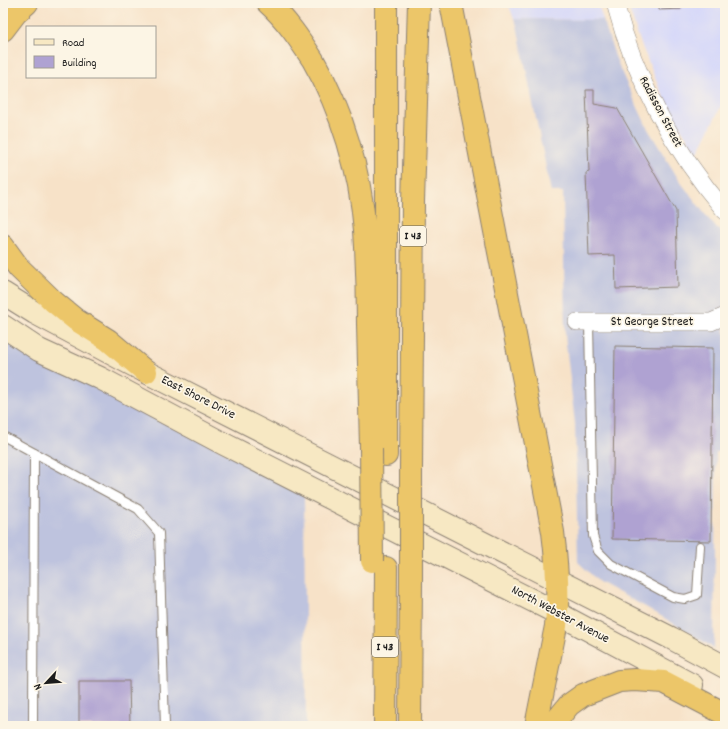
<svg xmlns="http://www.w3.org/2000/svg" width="728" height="729" font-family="Dekko,sans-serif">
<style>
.built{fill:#d6d8f9}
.industrial{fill:#bec3de}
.building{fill:#afa2d2}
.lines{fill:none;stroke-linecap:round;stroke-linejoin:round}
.service-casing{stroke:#8a7f72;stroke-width:10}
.minor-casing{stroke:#8a7f72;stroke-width:18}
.secondary-casing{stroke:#8a7f72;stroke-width:24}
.motorway-casing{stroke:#8a7f72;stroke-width:24}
.service{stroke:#fff;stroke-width:8}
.minor{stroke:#fff;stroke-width:17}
.secondary{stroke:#f7e8c3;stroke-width:22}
.motorway{stroke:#ecc669;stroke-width:22}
.motorway-bridge-casing{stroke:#8a7f72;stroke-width:24;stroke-linecap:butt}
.motorway-bridge{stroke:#ecc669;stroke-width:22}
.labels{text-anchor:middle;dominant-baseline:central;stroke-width:3.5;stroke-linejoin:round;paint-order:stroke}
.shield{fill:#fcf5e5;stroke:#5f5d58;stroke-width:1}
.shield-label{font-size:12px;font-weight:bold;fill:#1c1c1c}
.street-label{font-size:13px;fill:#1c1c1c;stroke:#fcf5e5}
</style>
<rect width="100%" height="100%" fill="#fcf5e5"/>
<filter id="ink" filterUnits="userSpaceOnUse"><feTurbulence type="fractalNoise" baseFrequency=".025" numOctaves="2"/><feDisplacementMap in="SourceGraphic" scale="8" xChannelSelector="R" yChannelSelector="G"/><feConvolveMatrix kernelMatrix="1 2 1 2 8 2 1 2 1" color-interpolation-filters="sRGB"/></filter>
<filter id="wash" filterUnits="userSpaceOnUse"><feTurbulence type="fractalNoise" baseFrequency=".012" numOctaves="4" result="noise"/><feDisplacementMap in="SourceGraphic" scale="16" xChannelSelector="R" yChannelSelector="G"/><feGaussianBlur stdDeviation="0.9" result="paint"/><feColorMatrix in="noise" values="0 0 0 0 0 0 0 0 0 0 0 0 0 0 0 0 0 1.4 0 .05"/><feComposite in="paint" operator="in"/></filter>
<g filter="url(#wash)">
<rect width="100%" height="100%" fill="#f7e2c8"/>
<g class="built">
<polygon points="508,3 598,3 603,20 514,19"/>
<polygon points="627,3 725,3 725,98 697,154 674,117 658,85 641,44"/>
</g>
<g class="industrial">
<polygon points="514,19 603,20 615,56 624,78 648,129 679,180 711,222 725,236 725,452 716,452 714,648 651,610 599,582 578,562 575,424 565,335 563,192 551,192 517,25"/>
<polygon points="3,336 304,493 306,726 3,726"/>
</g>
<g id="blocks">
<g class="building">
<polygon points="659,3 681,3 681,9 659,10"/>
<polygon points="586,90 594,90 594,104 617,108 676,211 678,287 616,289 615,255 589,256 586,173 589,172"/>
<polygon points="615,346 713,348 711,541 612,539"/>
<polygon points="79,681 129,681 130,726 79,726"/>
</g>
</g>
</g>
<g filter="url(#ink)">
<use href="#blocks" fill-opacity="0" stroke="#8a7f72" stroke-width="1"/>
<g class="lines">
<g class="service-casing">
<g id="service">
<polyline points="589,322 593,536 598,551 611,564 673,597 685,599 697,595 700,546"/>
<polyline points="3,436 138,509 159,533 165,726"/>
<polyline points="33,726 34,453"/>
</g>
</g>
<g class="minor-casing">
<g id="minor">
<path d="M615,3C635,79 674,151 725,211"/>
<polyline points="577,322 711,322 725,316"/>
</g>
</g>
<g class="secondary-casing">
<g id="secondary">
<polyline points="3,293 35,313 146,372 671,638 725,667"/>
<polyline points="3,326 39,350 100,378 224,444 557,613 692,685"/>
</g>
</g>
<g class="motorway-casing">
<g id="motorway">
<path d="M268,3C286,19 300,40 313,60C342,110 360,171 365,230C367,261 368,292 368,324C369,365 370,407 371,448"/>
<path d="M451,3L553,532C557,564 559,594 556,626L536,726"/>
<polyline points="3,30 16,13 27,3"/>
<polyline points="3,246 19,268 54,302 76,320 108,340 146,372"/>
<polyline points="386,455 386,3"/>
<polyline points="411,469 413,202 419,3"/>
<polyline points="385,726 386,568"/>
<polyline points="410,726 411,580"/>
<polyline points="552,726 569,705 583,695 619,681 635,680 664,682 725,714"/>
</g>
</g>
<use href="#service" class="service"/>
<use href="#minor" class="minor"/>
<use href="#secondary" class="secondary"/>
<use href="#motorway" class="motorway"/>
<g class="motorway-bridge-casing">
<g id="motorway-bridge">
<polyline points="371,448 372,561"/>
<polyline points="411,469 411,580"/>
</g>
</g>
<use href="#motorway-bridge" class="motorway-bridge"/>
</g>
</g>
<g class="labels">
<g class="shield">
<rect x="400" y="226" width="26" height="20" rx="3"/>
<rect x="372" y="637" width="26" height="20" rx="3"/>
</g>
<g class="shield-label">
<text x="413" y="236">I 43</text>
<text x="385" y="647">I 43</text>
</g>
<g class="street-label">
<text transform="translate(660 112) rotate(62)">Radisson Street</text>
<text x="652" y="322">St George Street</text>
<text transform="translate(198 398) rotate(27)">East Shore Drive</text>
<text transform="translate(560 615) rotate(28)">North Webster Avenue</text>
</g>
</g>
<rect width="728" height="729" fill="none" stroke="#fcf5e5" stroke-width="16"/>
<rect x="26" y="26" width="130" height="52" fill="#fcf5e5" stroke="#a29e95"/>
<rect x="34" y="39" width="20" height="6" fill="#f7e8c3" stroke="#a29e95"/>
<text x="62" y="46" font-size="12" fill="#1c1c1c">Road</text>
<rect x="34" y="56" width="20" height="12" fill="#afa2d2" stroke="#a29e95"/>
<text x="62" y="66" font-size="12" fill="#1c1c1c">Building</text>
<g transform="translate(46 683) rotate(244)" stroke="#fcf5e5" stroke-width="3" paint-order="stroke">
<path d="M0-3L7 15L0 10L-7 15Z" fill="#1c1c1c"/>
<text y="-6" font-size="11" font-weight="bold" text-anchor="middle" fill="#1c1c1c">N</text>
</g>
</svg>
